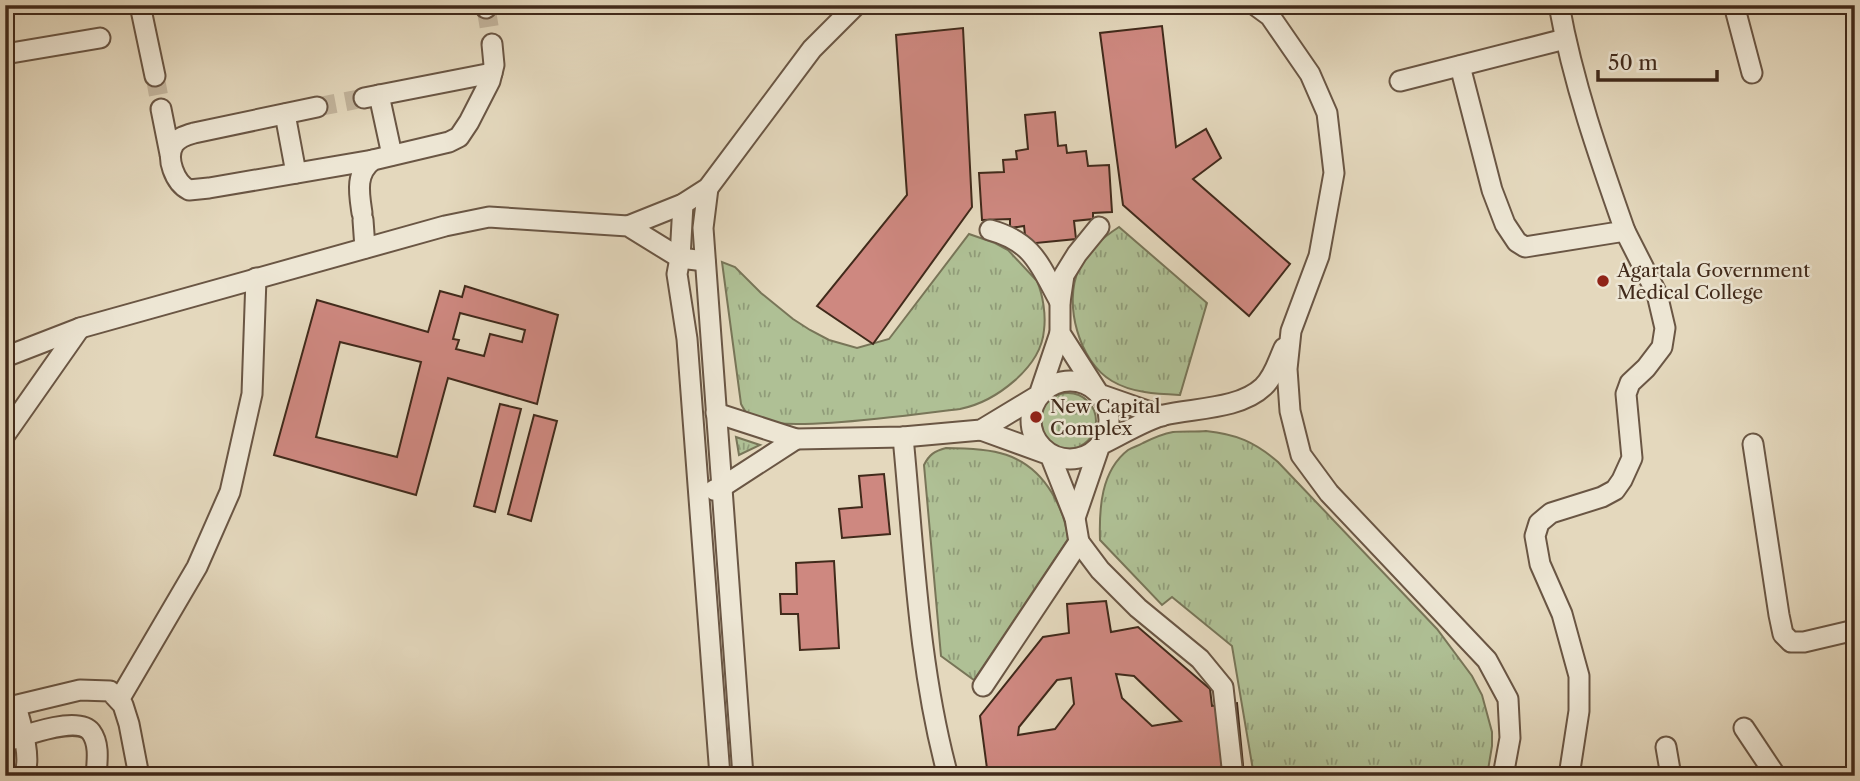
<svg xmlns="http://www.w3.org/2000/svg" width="1860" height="781" font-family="'Libre Caslon Text',serif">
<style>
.grass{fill:url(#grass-tufts);stroke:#787558;stroke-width:2}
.building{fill:#ce8880;stroke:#412a1b;stroke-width:2;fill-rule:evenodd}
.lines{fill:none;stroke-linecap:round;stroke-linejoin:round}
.minor-tunnel{stroke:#c3b59d;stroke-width:19;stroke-dasharray:19 10;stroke-linecap:butt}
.minor-casing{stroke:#6a5644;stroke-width:23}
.minor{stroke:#ede6d4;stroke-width:19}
.poi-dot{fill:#8f2418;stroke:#ede6d4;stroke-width:2.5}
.labels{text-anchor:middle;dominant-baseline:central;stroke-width:5;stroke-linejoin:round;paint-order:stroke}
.poi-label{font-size:19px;fill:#412a1b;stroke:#ede6d4;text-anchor:start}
</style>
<defs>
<pattern id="grass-tufts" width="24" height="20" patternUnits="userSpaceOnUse" patternTransform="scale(1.75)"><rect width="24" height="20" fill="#afc095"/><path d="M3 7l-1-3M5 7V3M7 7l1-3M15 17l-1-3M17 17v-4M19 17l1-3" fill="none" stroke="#909c79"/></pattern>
</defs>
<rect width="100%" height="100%" fill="#e4d8bd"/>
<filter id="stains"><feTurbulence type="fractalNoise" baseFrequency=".00286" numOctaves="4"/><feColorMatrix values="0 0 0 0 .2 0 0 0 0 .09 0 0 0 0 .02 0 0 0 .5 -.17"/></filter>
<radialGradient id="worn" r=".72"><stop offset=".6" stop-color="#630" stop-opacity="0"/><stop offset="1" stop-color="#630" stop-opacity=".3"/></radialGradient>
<g class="grass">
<path d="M1119,227L1207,303L1180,395C1157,394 1132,393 1112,381C1079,362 1063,303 1079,269C1088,250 1102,238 1119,227Z"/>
<path d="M969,234L995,243L1008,250L1037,281C1043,295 1046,315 1044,330C1041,368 995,402 960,409C923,413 777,435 751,417C747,414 743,408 741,404L722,262L735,267L761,293L793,319L810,330L829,340L857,348L889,339Z"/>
<circle cx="1068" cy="421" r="28"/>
<path d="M1206,431C1236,434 1255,442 1278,462L1437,629L1472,676L1482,695L1492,732V746L1487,776H1254L1232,646L1172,597L1162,605L1100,540C1099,508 1101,471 1128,450C1133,447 1138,446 1143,443C1153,438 1162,434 1173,432C1184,431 1195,432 1206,431Z"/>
<polygon points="736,437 760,445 739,455"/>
<path d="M946,448C990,448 1027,451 1052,493C1061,508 1066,521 1068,539L974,680L941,656L924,465C929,455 934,451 946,448Z"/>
</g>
<g class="building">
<polygon points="1162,26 1176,147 1206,129 1221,158 1193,179 1290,264 1249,316 1123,205 1100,33"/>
<polygon points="963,28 972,207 873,344 817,306 907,195 896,35"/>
<polygon points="1055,112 1058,146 1066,145 1067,153 1086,151 1088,166 1109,165 1112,212 1093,213 1093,219 1074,221 1076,239 1026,244 1024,226 1010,228 1010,219 982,220 979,173 1004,172 1003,160 1017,159 1016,151 1028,149 1025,115"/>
<path d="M465,286L558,315L537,404L448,378L416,495L274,455L317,300L428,332L440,291L462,297ZM460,313L525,330L522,342L490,334L484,356L456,349L459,340L453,339ZM340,342L421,362L397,457L316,437Z"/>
<polygon points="500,404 521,409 495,512 474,506"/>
<polygon points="534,415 557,421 531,521 508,514"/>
<polygon points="884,474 890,534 842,538 839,509 862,507 859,476"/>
<polygon points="834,561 839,648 800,650 798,614 781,614 780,594 797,594 796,563"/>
<path d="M1106,601L1111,632L1138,627L1210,689L1212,706L1237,703L1243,765L1220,767L1221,776H1163L1161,769L1151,770V776H988L980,716L1043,637L1069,633L1067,604ZM1116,674L1134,676L1181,721L1152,726L1122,698ZM1071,678L1074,704L1055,729L1018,735L1019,727L1057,680Z"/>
</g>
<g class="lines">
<g class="minor-tunnel">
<polyline points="486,8 492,44"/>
<polyline points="155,76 161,109"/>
<polyline points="317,107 364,98"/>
</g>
<g class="minor-casing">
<g id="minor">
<polyline points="140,5 155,76"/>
<polyline points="485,5 486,8"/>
<polyline points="1255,5 1270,16 1310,74 1327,113 1334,173 1319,256 1291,331 1287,369 1290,411 1301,455 1329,493 1487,660 1508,699 1510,738 1503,776"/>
<polyline points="1734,5 1752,73"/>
<polyline points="5,54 100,38"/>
<path d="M1460,66L1492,190L1505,224L1517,242L1525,247L1625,231C1599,157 1573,83 1559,5"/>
<polyline points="1400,81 1565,39"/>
<polyline points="379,95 392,155"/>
<polyline points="364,98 492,73"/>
<path d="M317,107L194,133C187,135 179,137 174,144C165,158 175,183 189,190L209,188L373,160"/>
<polyline points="161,109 170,154"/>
<polyline points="285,114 296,173"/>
<polyline points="708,188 703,228 743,776"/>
<polyline points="683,204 680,258 677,274 687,339 720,776"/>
<path d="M362,213C359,193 355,173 373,160L449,142L459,137L469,122L490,81L494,65L492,44"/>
<polyline points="363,220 365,248"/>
<polyline points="628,226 683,204 708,188 812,49 856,5"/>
<polyline points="1099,227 1077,254 1064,275 1060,302 1060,333 1099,394 1162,416"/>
<path d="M990,230C1034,242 1040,266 1060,302"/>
<polyline points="5,357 80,328 445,226 489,217 628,226 680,258 705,261"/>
<circle cx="1070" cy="420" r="39"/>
<polyline points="716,413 796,439 903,437 981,430 1039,395 1060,333"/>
<polyline points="981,430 1050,455 1075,518"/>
<polyline points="5,435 80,328"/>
<path d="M903,437C914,550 918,666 948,776"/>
<polyline points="1753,444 1779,615 1783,634 1791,642 1804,642 1855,630"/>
<polyline points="714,490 722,487 796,439"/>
<polyline points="1079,542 1100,570 1138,608 1200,659 1223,687 1233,776"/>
<path d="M983,686L1079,542L1075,518L1100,445C1117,437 1147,419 1164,415C1194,408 1240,409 1263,387C1274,377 1278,361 1284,348"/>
<polyline points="119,700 197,567 230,492 252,394 256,278"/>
<path d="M16,706C21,724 31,755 25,773L18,776"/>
<polyline points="5,708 80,690 110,691 123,705 129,724 139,776"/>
<polyline points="1744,728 1776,776"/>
<path d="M5,742C23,736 78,715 91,732C100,744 97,762 96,776"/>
<polyline points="1666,747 1671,776"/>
<polyline points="1569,776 1579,711 1579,676 1562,614 1540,564 1535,536 1539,523 1551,513 1602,497 1615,490 1622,480 1632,458 1626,394 1630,383 1646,368 1662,347 1665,328 1657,294 1625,231"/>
</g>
</g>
<use href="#minor" class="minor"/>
</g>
<g class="poi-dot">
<circle cx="1603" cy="281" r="7"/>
<circle cx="1036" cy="417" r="7"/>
</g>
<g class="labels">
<g class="poi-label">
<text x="1617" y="270">Agartala Government<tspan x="1617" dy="22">Medical College</tspan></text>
<text x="1050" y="406">New Capital<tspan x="1050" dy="22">Complex</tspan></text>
</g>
</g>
<rect width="1860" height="781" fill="none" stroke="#e4d8bd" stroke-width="28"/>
<rect x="7" y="7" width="1846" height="767" fill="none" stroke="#412a1b" stroke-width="3.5"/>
<rect x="14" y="14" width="1832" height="753" fill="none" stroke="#412a1b" stroke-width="2"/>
<path d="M1598 70v10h119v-10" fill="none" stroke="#412a1b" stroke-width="3.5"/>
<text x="1608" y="70" font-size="21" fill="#412a1b" stroke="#ede6d4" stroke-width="5" paint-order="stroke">50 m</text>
<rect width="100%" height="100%" filter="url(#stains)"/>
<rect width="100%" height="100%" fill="url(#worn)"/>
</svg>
